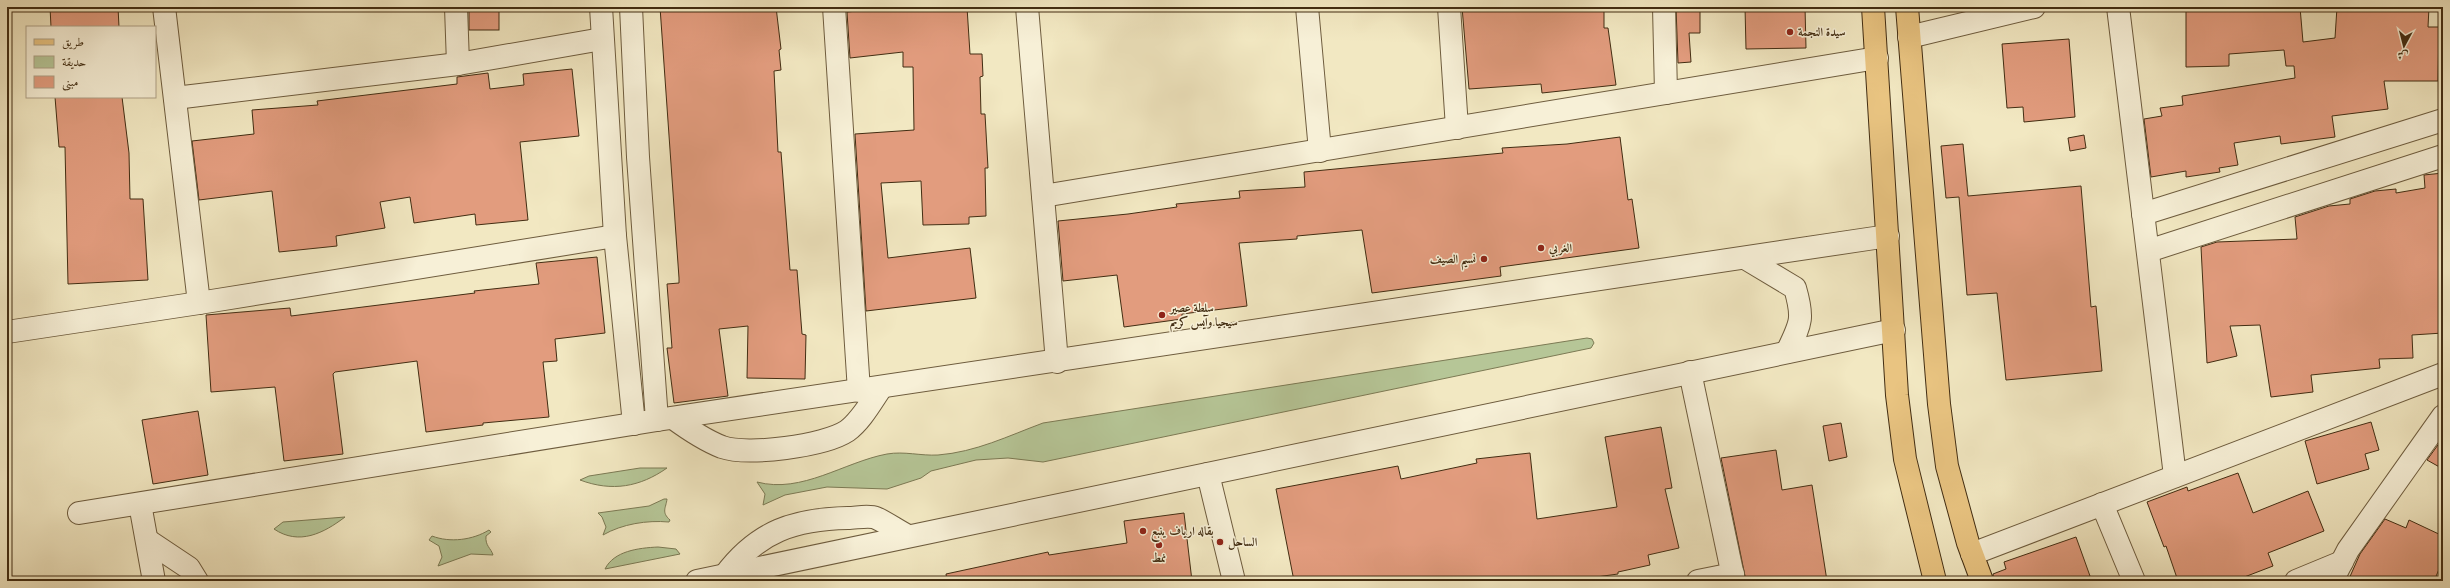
<svg xmlns="http://www.w3.org/2000/svg" width="2450" height="588" font-family="'IM FELL English',Amiri,serif">
<style>
.green{fill:#b6c697;stroke:#7c7a54}
.building{fill:#e29c7e;stroke:#422d12}
.lines{fill:none;stroke-linecap:round;stroke-linejoin:round}
.minor-casing{stroke:#6e5c3e;stroke-width:24}
.major-casing{stroke:#422d12;stroke-width:24}
.minor{stroke:#f7f0d7;stroke-width:22}
.major{stroke:#e9c481;stroke-width:22}
.poi-dot{fill:#8f2418;stroke:#f7f0d7;stroke-width:1.5}
.labels{text-anchor:middle;dominant-baseline:central;stroke-width:3;stroke-linejoin:round;paint-order:stroke}
.poi-label{font-size:12px;font-weight:bold;fill:#422d12;stroke:#f7f0d7;text-anchor:start}
</style>
<rect width="100%" height="100%" fill="#f2e8c2"/>
<filter id="stains"><feTurbulence type="fractalNoise" baseFrequency=".005" numOctaves="4"/><feColorMatrix values="0 0 0 0 .2 0 0 0 0 .09 0 0 0 0 .02 0 0 0 .5 -.17"/></filter>
<radialGradient id="worn" r=".72"><stop offset=".6" stop-color="#630" stop-opacity="0"/><stop offset="1" stop-color="#630" stop-opacity=".3"/></radialGradient>
<g class="green">
<path d="M1587,338L1592,339L1594,343L1591,348L1043,462L1008,458L976,460L931,471L921,478L887,489L827,487L785,495L763,505L765,494L757,482C802,494 844,462 887,454C904,451 921,456 938,455C976,452 1008,436 1043,423Z"/>
<path d="M640,468H667C640,487 612,492 580,480L589,476Z"/>
<path d="M664,499H667C666,508 661,512 670,520L669,522C647,520 622,524 603,535L606,527L602,517L598,513L649,506Z"/>
<path d="M345,517C324,533 299,546 274,529L283,522Z"/>
<path d="M489,530L491,532L486,536C485,546 491,548 493,555L471,554L438,566L442,557L439,546L429,540L432,536C450,543 473,540 489,530Z"/>
<path d="M658,547L676,549L680,554L605,569C614,551 638,548 658,547Z"/>
</g>
<g class="building">
<polygon points="50,7 118,7 119,27 51,27"/>
<rect x="469" y="7" width="30" height="23"/>
<polygon points="660,7 776,7 781,49 779,50 781,70 774,71 778,152 781,152 790,270 797,270 802,334 806,335 805,379 747,378 748,326 719,329 728,396 674,403 667,348 672,348 667,284 679,283 679,278"/>
<polygon points="898,7 967,7 970,54 982,54 983,76 980,77 981,114 985,114 988,168 985,168 986,216 969,217 969,224 923,225 921,181 881,183 888,258 970,248 976,298 866,311 855,134 914,130 913,67 903,67 903,52 850,58 847,12"/>
<polygon points="1462,7 1604,7 1604,28 1608,28 1616,85 1542,93 1541,84 1469,89"/>
<polygon points="1676,7 1700,7 1700,33 1689,33 1691,62 1678,63"/>
<polygon points="1745,7 1805,7 1806,48 1746,49"/>
<polygon points="2186,7 2300,7 2303,42 2335,38 2337,7 2429,7 2428,27 2439,27 2438,81 2384,81 2388,109 2332,116 2335,137 2281,144 2280,136 2234,143 2238,165 2219,168 2220,172 2186,177 2186,171 2151,177 2144,119 2162,116 2160,108 2183,105 2182,96 2295,78 2294,66 2286,66 2284,50 2229,54 2229,66 2186,67"/>
<polygon points="2069,39 2075,117 2024,122 2023,107 2007,108 2002,44"/>
<polygon points="572,69 579,136 520,142 528,220 476,225 475,214 414,223 410,197 380,202 385,228 336,236 337,246 279,252 272,191 199,200 192,141 254,134 252,110 318,105 317,101 457,84 457,77 488,73 490,89 524,85 523,74"/>
<polygon points="55,97 122,97 129,153 130,199 143,199 148,280 68,284 65,147 59,147"/>
<polygon points="2084,135 2086,148 2070,151 2068,138"/>
<polygon points="1620,137 1628,200 1632,199 1639,248 1500,267 1501,276 1372,293 1362,230 1297,236 1297,239 1239,243 1247,306 1182,314 1182,319 1124,327 1117,275 1063,281 1058,221 1128,214 1177,207 1176,204 1240,198 1239,191 1305,187 1304,172 1503,153 1502,148 1567,144"/>
<polygon points="1963,144 1968,196 2081,186 2091,307 2096,306 2102,371 2006,380 1997,293 1967,295 1959,197 1946,198 1941,146"/>
<polygon points="2443,173 2443,333 2412,335 2413,358 2379,359 2380,368 2311,375 2313,392 2271,397 2260,325 2230,326 2237,356 2207,363 2201,247 2217,242 2297,239 2295,217 2329,206 2350,204 2350,199 2375,191 2396,189 2396,193 2425,188 2424,175"/>
<polygon points="597,257 605,333 555,339 557,361 543,362 549,417 483,423 483,425 426,432 417,361 335,372 333,374 343,454 284,461 275,387 211,392 206,315 290,308 291,316 475,293 474,291 539,284 536,263"/>
<polygon points="198,411 208,475 153,484 142,420"/>
<polygon points="2371,422 2379,450 2365,454 2369,469 2317,484 2305,441"/>
<polygon points="1841,423 1847,457 1829,461 1823,426"/>
<polygon points="1661,427 1672,488 1665,489 1679,548 1648,555 1650,565 1618,572 1618,574 1567,581 1294,581 1276,489 1398,466 1401,479 1477,463 1476,459 1530,453 1537,519 1617,507 1605,437"/>
<polygon points="2443,438 2443,469 2427,460"/>
<polygon points="1776,450 1782,490 1812,485 1827,581 1746,581 1721,458"/>
<polygon points="2238,473 2253,513 2308,491 2324,531 2268,553 2273,566 2234,581 2178,581 2166,546 2164,547 2147,502 2187,487 2188,491"/>
<polygon points="1184,513 1192,581 947,581 946,574 1048,552 1049,555 1127,543 1124,521"/>
<polygon points="2385,519 2406,528 2409,520 2443,536 2443,560 2434,581 2348,581 2360,554"/>
<polygon points="2076,537 2090,576 2078,581 1994,581 1993,574 2006,569 2004,562"/>
</g>
<g class="lines">
<g class="minor-casing">
<g id="minor">
<polyline points="164,7 199,303"/>
<polyline points="456,7 458,64"/>
<polyline points="601,7 615,236 634,424"/>
<polyline points="631,7 638,157 657,420"/>
<polyline points="834,7 859,391"/>
<polyline points="1027,7 1057,362"/>
<polyline points="1307,7 1320,151"/>
<polyline points="1449,7 1457,128"/>
<polyline points="1664,7 1666,93"/>
<polyline points="2118,7 2175,476"/>
<polyline points="1909,37 2034,7"/>
<polyline points="175,98 458,64 602,39"/>
<polyline points="1043,196 1877,58"/>
<polyline points="2143,214 2443,120"/>
<polyline points="2148,251 2443,156"/>
<path d="M1745,258L1795,288C1804,319 1801,323 1787,352"/>
<polyline points="7,332 199,303 615,236"/>
<polyline points="1690,372 1734,581"/>
<path d="M673,418C688,429 704,440 722,447C748,456 824,446 847,431C861,421 872,401 881,388"/>
<polyline points="1208,474 1234,581"/>
<polyline points="140,504 154,581"/>
<polyline points="2102,504 2134,581"/>
<polyline points="79,513 657,420 1888,236"/>
<polyline points="147,540 189,568 197,581"/>
<polyline points="1972,554 2443,374"/>
<path d="M725,575C758,531 795,519 848,518C856,518 869,515 876,518C887,523 898,531 908,536"/>
<polyline points="697,581 1894,330"/>
<polyline points="1698,581 1733,574"/>
<polyline points="2296,581 2342,562"/>
<polyline points="2332,581 2348,550 2443,416"/>
</g>
</g>
<g class="major-casing">
<g id="major">
<polyline points="1873,7 1897,395 1905,459 1935,581"/>
<polyline points="1907,7 1939,404 1947,466 1968,543 1982,581"/>
</g>
</g>
<use href="#minor" class="minor"/>
<use href="#major" class="major"/>
</g>
<g class="poi-dot">
<circle cx="1790" cy="32" r="4"/>
<circle cx="1541" cy="248" r="4"/>
<circle cx="1484" cy="259" r="4"/>
<circle cx="1162" cy="315" r="4"/>
<circle cx="1143" cy="531" r="4"/>
<circle cx="1220" cy="542" r="4"/>
<circle cx="1159" cy="545" r="4"/>
</g>
<g class="labels">
<g class="poi-label">
<text x="1798" y="32">سيدة النجمة</text>
<text x="1549" y="248">الغربي</text>
<text x="1476" y="259" text-anchor="end">نسيم الصيف</text>
<text x="1170" y="308">سلطة عصير<tspan x="1170" dy="14">سيجيا وآيس كريم</tspan></text>
<text x="1151" y="531">بقاله ارياف ينبع</text>
<text x="1228" y="542">الساحل</text>
<text x="1159" y="558" text-anchor="middle">نمط</text>
</g>
</g>
<rect width="2450" height="588" fill="none" stroke="#f2e8c2" stroke-width="24"/>
<rect x="8" y="8" width="2434" height="572" fill="none" stroke="#422d12" stroke-width="2"/>
<rect x="12" y="12" width="2426" height="564" fill="none" stroke="#422d12"/>
<rect x="26" y="26" width="130" height="72" fill="#f7f0d7" stroke="#afa288"/>
<rect x="34" y="39" width="20" height="6" fill="#e9c481" stroke="#afa288"/>
<text x="62" y="46" font-size="12" fill="#422d12">طريق</text>
<rect x="34" y="56" width="20" height="12" fill="#b6c697" stroke="#afa288"/>
<text x="62" y="66" font-size="12" fill="#422d12">حديقة</text>
<rect x="34" y="76" width="20" height="12" fill="#e29c7e" stroke="#afa288"/>
<text x="62" y="86" font-size="12" fill="#422d12">مبنى</text>
<g transform="translate(2404 46) rotate(187)" stroke="#f7f0d7" stroke-width="3" paint-order="stroke">
<path d="M0-3L7 15L0 10L-7 15Z" fill="#422d12"/>
<text y="-6" font-size="11" font-weight="bold" text-anchor="middle" fill="#422d12">ش</text>
</g>
<rect width="100%" height="100%" filter="url(#stains)"/>
<rect width="100%" height="100%" fill="url(#worn)"/>
</svg>
